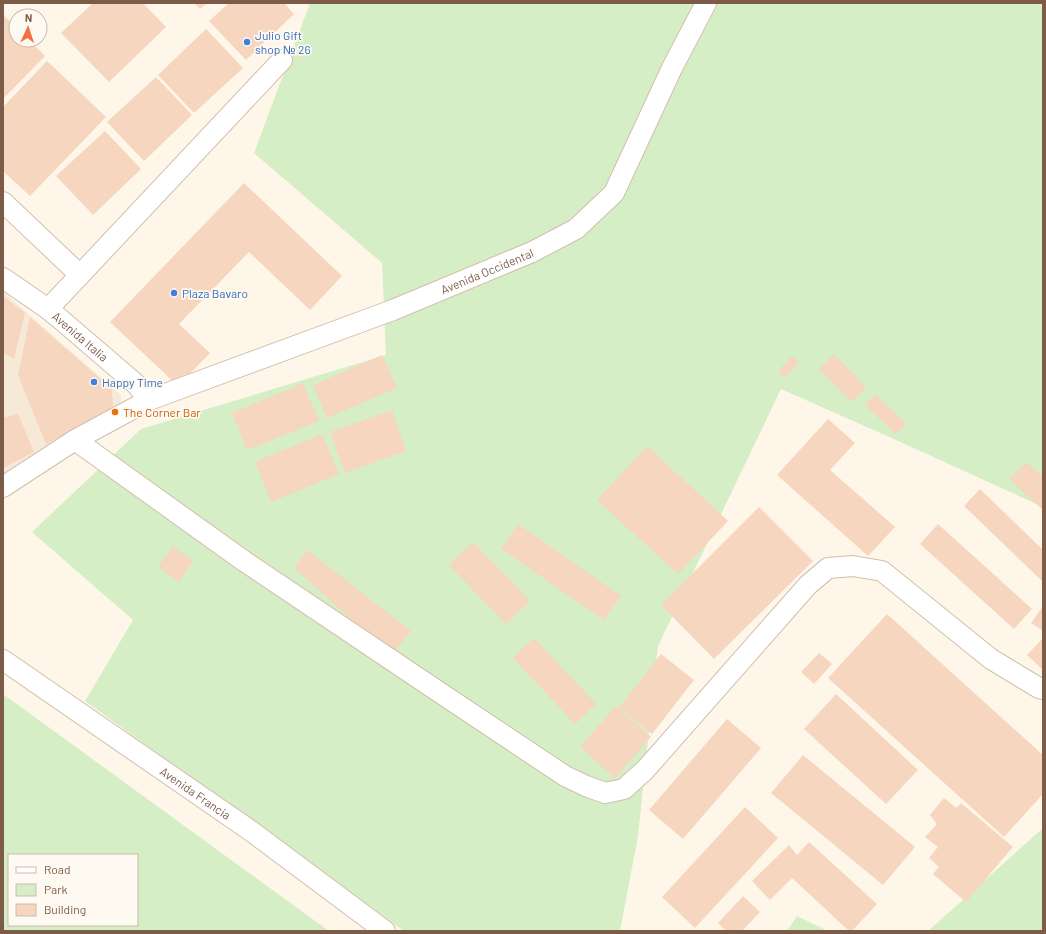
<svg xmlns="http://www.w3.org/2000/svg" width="1046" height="934" font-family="Barlow,sans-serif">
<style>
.residential{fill:#f7e9d7}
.green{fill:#d5eec5;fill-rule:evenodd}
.building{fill:#f6d6be}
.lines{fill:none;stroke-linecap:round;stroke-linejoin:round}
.minor-casing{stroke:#d3bead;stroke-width:22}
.minor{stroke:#fff;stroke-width:20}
.shop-dot{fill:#3f7fe0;stroke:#fffaf1;stroke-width:1.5}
.food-dot{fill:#e8710a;stroke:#fffaf1;stroke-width:1.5}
.labels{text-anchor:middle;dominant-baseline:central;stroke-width:3.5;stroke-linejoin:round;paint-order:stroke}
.shop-label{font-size:12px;fill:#366cbe;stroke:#fffaf1;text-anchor:start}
.street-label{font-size:12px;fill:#7c5c49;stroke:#fffaf1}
.food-label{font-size:12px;fill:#c56008;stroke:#fffaf1;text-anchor:start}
</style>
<rect width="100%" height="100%" fill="#fef7e9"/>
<polygon class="residential" points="3,292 121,395 119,429 3,483"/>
<g class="green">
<polygon points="310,3 1043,3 1043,507 896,440 781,389 658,646 638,836 620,931 404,931 85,701 133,620 32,532 141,429 386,355 382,263 254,153"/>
<path d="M3,694L329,931H3ZM9,855H137V925H9Z"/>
<polygon points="1043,828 1043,931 928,931"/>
<polygon points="797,916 828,931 787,931"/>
</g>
<g class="building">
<polygon points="93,3 143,3 166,27 109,82 61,33"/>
<polygon points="194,3 207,3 200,9"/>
<polygon points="229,3 284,3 294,14 246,60 209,21"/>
<polygon points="3,15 16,27 16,40 29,40 45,56 3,99"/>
<polygon points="206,29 243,68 194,113 158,75"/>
<polygon points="47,61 106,117 30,196 3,171 3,107"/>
<polygon points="156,77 192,115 144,161 107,122"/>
<polygon points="105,131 141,169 93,215 56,176"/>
<polygon points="244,183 342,276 310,310 249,252 179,324 210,353 178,386 110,322"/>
<polygon points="3,296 25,313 14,359 3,353"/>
<polygon points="30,317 112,389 113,411 46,444 18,375"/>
<polygon points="834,354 866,387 851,402 819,369"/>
<polygon points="382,355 397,388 327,418 313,385"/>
<polygon points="792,356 799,362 785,378 778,371"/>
<polygon points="303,383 319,421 247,450 232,413"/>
<polygon points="875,395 906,423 896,434 865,405"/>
<polygon points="392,410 406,451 345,473 330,432"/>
<polygon points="18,414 34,452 3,468 3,418"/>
<polygon points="828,419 855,443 830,470 895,527 868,556 777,475"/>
<polygon points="322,434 339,474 271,502 255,462"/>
<polygon points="647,446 728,521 678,574 597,500"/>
<polygon points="1026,462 1043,477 1043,510 1009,479"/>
<polygon points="980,489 1043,550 1043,582 964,506"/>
<polygon points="759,507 813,561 714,659 661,605"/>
<polygon points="518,524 621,596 604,620 501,549"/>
<polygon points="938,524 1032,609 1014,629 920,544"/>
<polygon points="473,542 530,601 506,624 449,565"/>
<polygon points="173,546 193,561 179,582 158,567"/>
<polygon points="307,550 411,631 392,655 294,568"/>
<polygon points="1043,606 1043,631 1031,623"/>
<polygon points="887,614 1043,755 1043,794 1004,837 828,678"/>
<polygon points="534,638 596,704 575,724 513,658"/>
<polygon points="1043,638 1043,670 1027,655"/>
<polygon points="819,653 832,664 814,684 801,672"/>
<polygon points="661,654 694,680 652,734 619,708"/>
<polygon points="836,694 918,770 886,804 804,729"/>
<polygon points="616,706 651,737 615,778 580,747"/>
<polygon points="727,719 761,748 683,839 649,810"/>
<polygon points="803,755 915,847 883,885 771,793"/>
<polygon points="944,798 956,808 961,803 1013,847 966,902 933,874 939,867 929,858 938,847 925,837 937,824 930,815"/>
<polygon points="745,807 778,838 695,928 662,897"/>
<polygon points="809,842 877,904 852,931 849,931 792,878 770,900 752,881 789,845 797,855"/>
<polygon points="743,896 760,912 742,931 726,931 718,923"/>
</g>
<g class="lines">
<g class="minor-casing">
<g id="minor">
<polyline points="3,202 80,275"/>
<path id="s1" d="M3,278L48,309L59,318L136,384L149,400"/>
<polyline points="48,309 282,60"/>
<polyline points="75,440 244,561 448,698 565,776 586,786 605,793 624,789 645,770 808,585 828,568 853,566 882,571 991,659 1039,688 1043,689"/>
<path id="s2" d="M3,487L75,440L149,400L393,310L532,252L576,229L614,193L672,68L706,3"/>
<path id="s3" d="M3,660L251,831L385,931"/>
</g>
</g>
<use href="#minor" class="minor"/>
</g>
<g class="shop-dot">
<circle cx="247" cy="42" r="4"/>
<circle cx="174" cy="293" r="4"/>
<circle cx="94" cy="382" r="4"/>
</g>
<circle class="food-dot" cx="115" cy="412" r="4"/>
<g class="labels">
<g class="shop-label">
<text x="255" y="35">Julio Gift<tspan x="255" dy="14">shop № 26</tspan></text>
<text x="182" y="293">Plaza Bavaro</text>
<text x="102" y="382">Happy Time</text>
</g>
<g class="street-label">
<text stroke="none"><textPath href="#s2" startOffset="532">Avenida Occidental</textPath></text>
<text stroke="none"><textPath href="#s1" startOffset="97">Avenida Italia</textPath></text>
<text stroke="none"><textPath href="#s3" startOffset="234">Avenida Francia</textPath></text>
</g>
<g class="food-label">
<text x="123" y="412">The Corner Bar</text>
</g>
</g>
<rect width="1046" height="934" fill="none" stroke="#7c5c49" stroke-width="8"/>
<rect x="8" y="854" width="130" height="72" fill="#fffaf1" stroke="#cbbbae"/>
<rect x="16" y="867" width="20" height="6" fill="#ffffff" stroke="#cbbbae"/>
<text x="44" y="874" font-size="12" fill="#7c5c49">Road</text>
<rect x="16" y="884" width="20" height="12" fill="#d5eec5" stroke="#cbbbae"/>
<text x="44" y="894" font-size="12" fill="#7c5c49">Park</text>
<rect x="16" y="904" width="20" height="12" fill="#f6d6be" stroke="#cbbbae"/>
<text x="44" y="914" font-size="12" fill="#7c5c49">Building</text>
<g transform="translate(28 28) rotate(3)"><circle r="19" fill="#fffaf1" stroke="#cbbbae"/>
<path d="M0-3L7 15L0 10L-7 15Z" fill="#f26f44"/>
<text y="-6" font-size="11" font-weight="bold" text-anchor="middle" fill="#7c5c49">N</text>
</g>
</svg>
